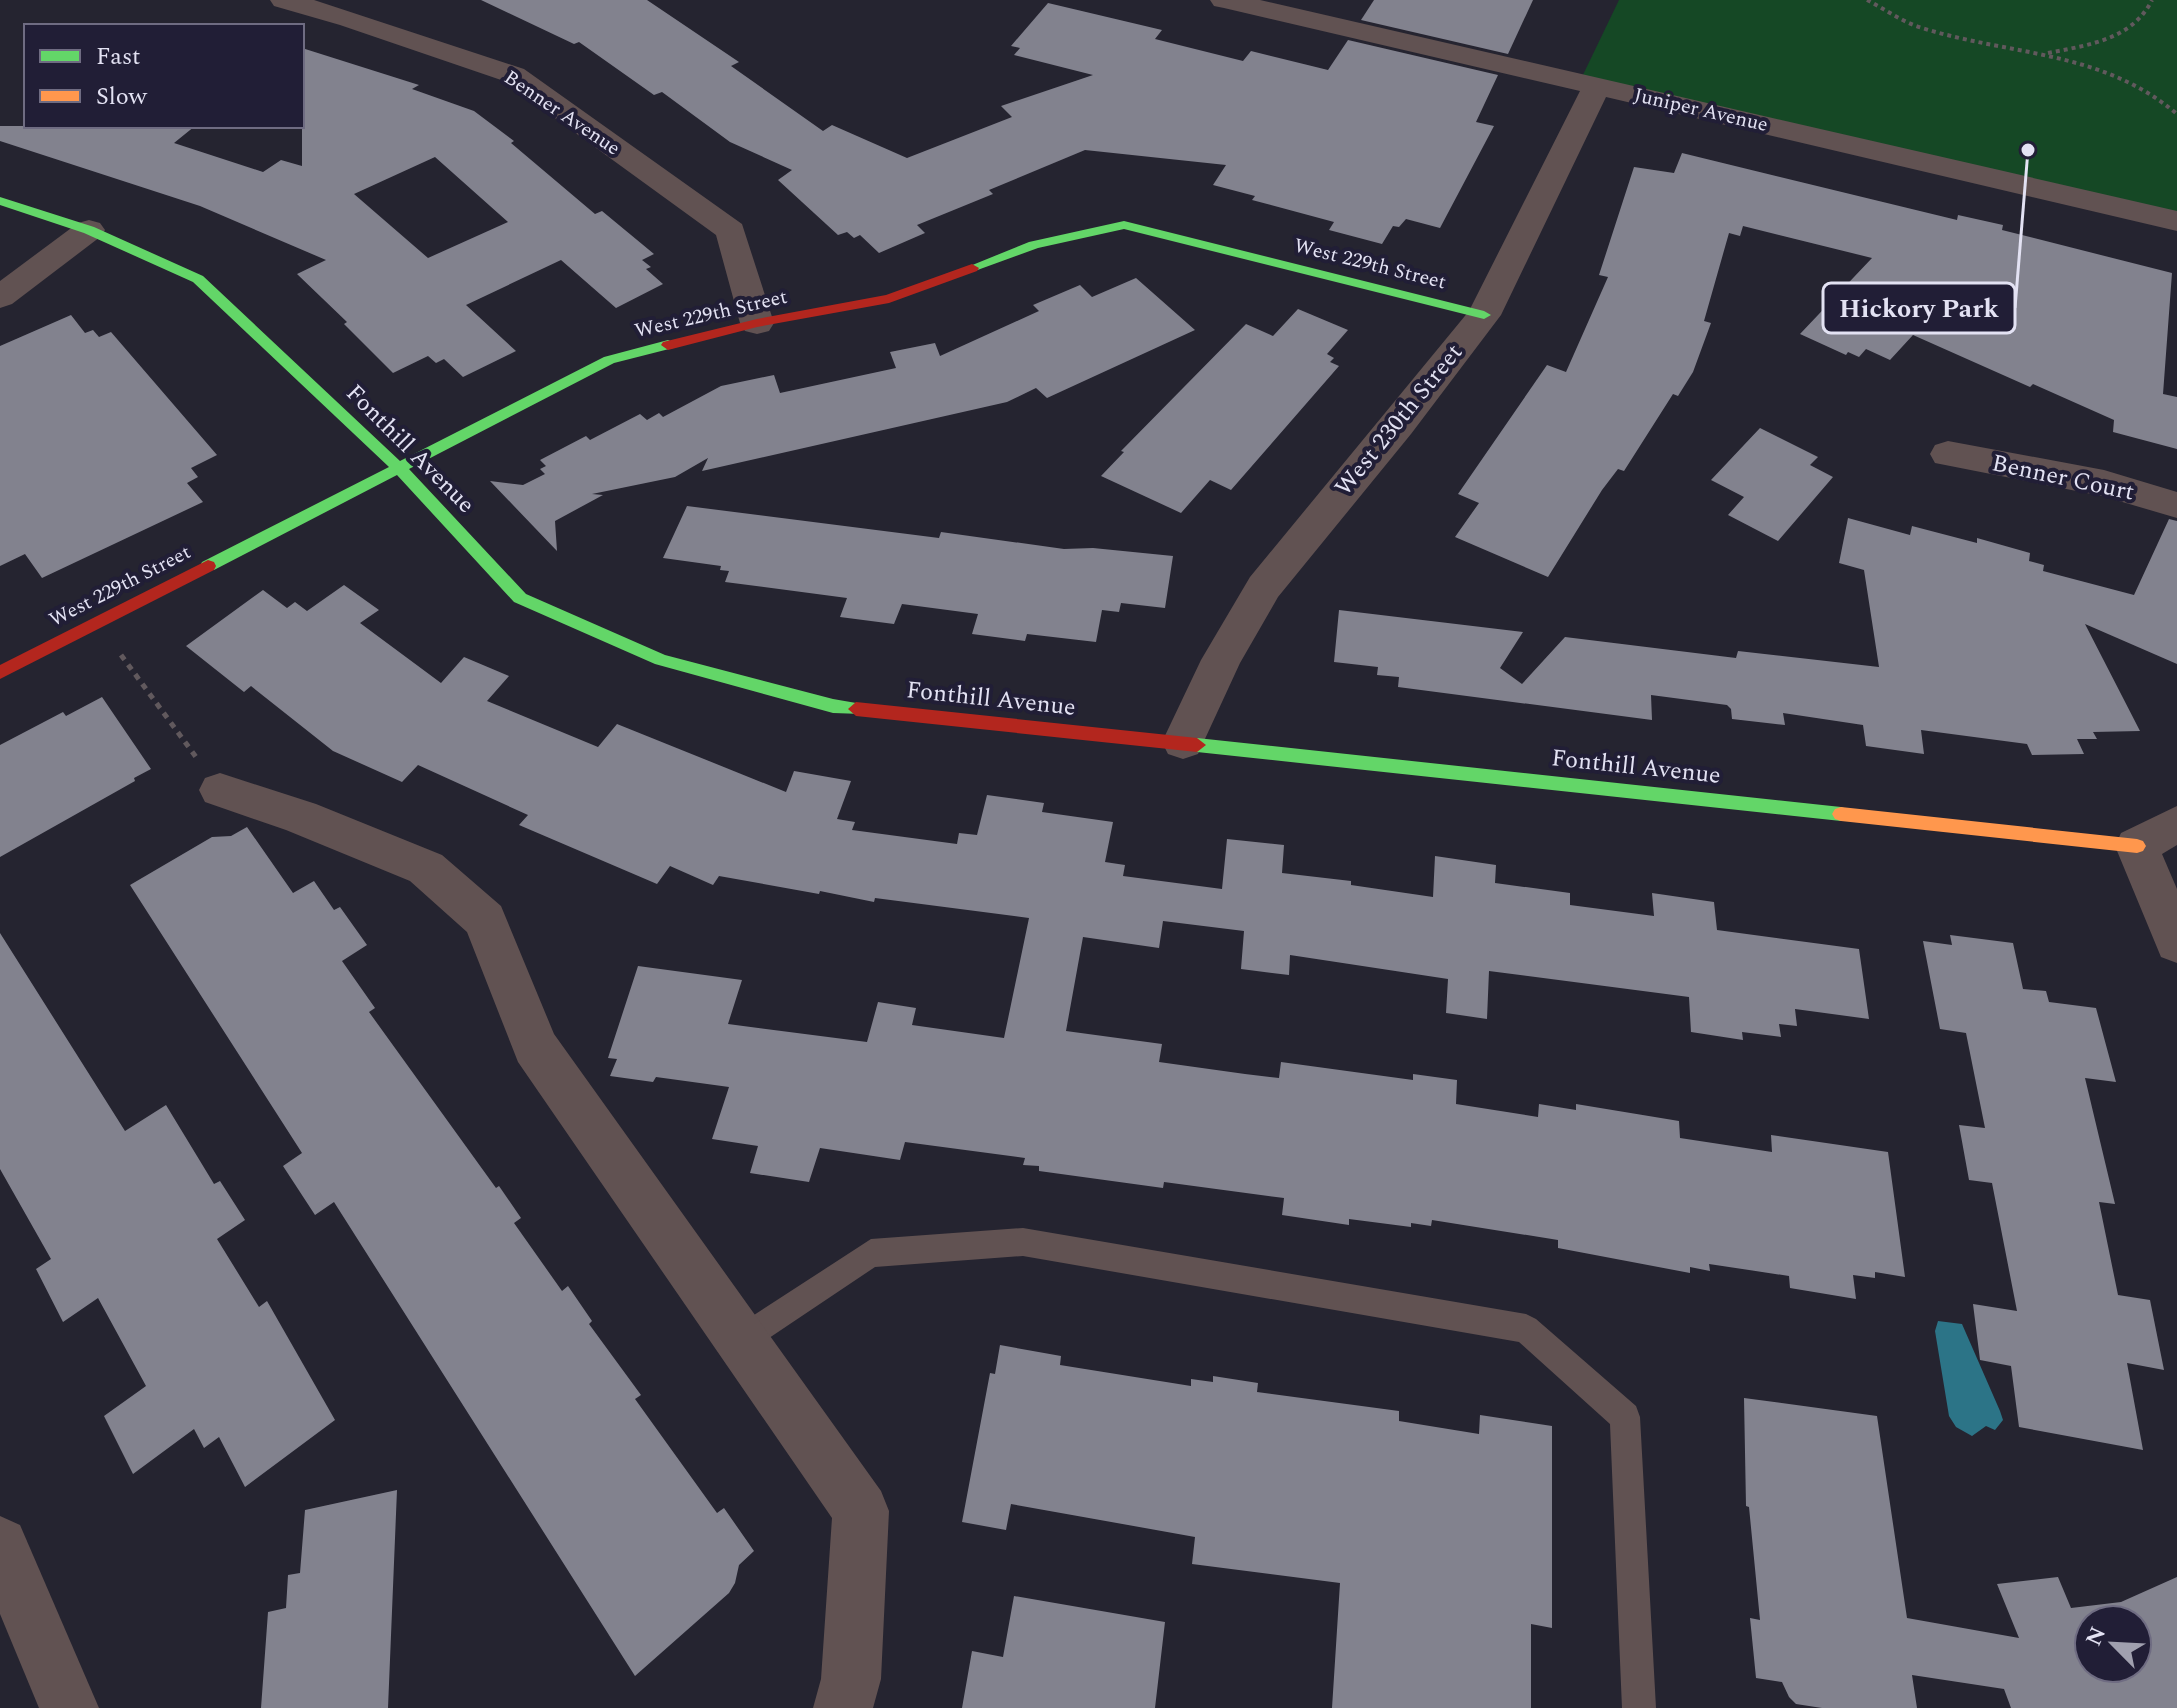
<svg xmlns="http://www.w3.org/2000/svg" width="2177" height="1708" font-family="Spectral,serif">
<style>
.green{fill:#154825}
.water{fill:#2c7487}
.building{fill:#82828e;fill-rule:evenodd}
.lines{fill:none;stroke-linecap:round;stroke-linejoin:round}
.path-far1{stroke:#61595d;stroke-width:4;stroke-dasharray:4 4;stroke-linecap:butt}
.path{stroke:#61595d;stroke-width:5;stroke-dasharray:6 6;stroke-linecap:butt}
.lane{fill:#615252;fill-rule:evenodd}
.street{fill:#615252;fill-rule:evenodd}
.fast{fill:#63d668;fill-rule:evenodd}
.slow{fill:#ff974d;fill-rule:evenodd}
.jam{fill:#b3261e;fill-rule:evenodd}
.labels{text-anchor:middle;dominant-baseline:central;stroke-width:8;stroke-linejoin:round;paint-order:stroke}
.far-street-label{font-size:20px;fill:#e3e2f3;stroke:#211e36}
.street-label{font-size:24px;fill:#e3e2f3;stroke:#211e36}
.leader{fill:none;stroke:#e3e2f3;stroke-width:3}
.callout-dot{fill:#e3e2f3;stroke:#211e36;stroke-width:3}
.callout{fill:#211e36;stroke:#e3e2f3;stroke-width:3}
.callout-label{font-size:26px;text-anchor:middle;font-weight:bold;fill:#e3e2f3}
</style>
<rect width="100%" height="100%" fill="#252430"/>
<polygon class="green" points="1619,0 2177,0 2177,219 1580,81"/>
<polygon class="water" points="1938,1321 1962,1324 2000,1411 2003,1420 1995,1430 1986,1426 1972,1436 1956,1427 1949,1416 1935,1331"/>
<g class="building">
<polygon points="481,0 647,0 739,62 731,66 823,131 832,125 907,158 1012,117 1001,106 1093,75 1014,55 1020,48 1011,46 1048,3 1162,30 1155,39 1243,61 1251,51 1328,70 1348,40 1498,75 1476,122 1494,126 1440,228 1406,219 1399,227 1393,226 1382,244 1329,230 1334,222 1252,200 1255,196 1213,185 1226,165 1085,150 989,190 993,194 917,225 925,233 879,253 860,235 854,238 847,232 838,235 778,180 792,170 730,142 662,92 654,95 579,42 574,44"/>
<polygon points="1374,0 1533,0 1508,54 1361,20"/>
<path d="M302,48L419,85L412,89L474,111L514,141L511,143L595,214L602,211L654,254L642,260L651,267L646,269L663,284L616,308L561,260L466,305L516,351L463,377L444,359L436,363L428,356L393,373L344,324L347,322L297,274L326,260L200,206L0,141V126H195L174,143L263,172L281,160L302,166ZM435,157L508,222L428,258L354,194Z"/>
<polygon points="1682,153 1957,220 1958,215 2003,225 2002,230 2172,273 2163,394 2177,397 2177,449 2113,432 2114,420 2033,384 2030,387 1913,335 1890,360 1866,349 1859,357 1848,352 1846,355 1800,334 1872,258 1743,226 1740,236 1729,233 1704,321 1711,323 1693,372 1678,396 1673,394 1624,471 1618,469 1602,490 1548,577 1455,537 1479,503 1458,494 1547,365 1566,372 1608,277 1599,275 1634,167 1674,173"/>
<polygon points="1136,278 1195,330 1047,398 1036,388 1007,402 702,471 708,458 675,477 592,494 603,495 555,521 557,551 490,481 523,485 545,474 540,469 546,466 540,460 586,436 590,440 640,414 647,420 659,413 663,417 721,386 774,375 780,393 896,368 890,352 935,343 940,356 1039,311 1033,305 1080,285 1092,297"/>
<polygon points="1298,309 1348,330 1327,354 1334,358 1330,362 1339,366 1231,490 1210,480 1181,513 1101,476 1124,452 1121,451 1246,324 1273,336"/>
<polygon points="71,315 85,333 93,330 99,337 111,332 217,455 191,468 198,477 187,483 203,502 42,578 25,554 0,566 0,346"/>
<polygon points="1760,428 1818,457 1810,465 1833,477 1778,541 1728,515 1744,497 1711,480"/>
<polygon points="687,506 939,538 941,532 1064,549 1093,548 1173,556 1165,608 1121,603 1119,612 1102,610 1096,642 1027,634 1025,641 972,634 978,614 902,604 894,624 840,617 847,598 725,582 729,571 720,570 721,566 663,558"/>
<polygon points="1848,518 1910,535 1912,526 1977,543 1977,538 2030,553 2029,561 2044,565 2043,571 2134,595 2169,519 2177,521 2177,664 2085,624 2140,731 2093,732 2097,739 2077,739 2084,754 2032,755 2027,744 1921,730 1924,754 1866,746 1863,725 1783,713 1785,725 1732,719 1731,709 1727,705 1651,695 1652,720 1398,687 1399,677 1377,675 1378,667 1334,662 1339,610 1523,632 1500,668 1522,684 1565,637 1736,658 1738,651 1879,667 1864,570 1839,563"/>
<polygon points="344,585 379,610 360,623 441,683 464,657 509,676 487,701 598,747 617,724 786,792 794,771 851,781 837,819 855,822 852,830 957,844 959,833 977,835 987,795 1044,803 1042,812 1113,822 1105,862 1125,865 1123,876 1222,889 1227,839 1284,845 1282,873 1351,881 1351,885 1433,897 1435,856 1496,865 1495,883 1570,893 1570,905 1654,916 1652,893 1714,902 1717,930 1859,949 1869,1019 1795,1009 1797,1026 1779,1024 1781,1037 1742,1032 1743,1040 1691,1032 1689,997 1489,971 1487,1019 1446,1013 1448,979 1290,955 1289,975 1241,969 1244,931 1163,921 1159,948 1083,937 1066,1031 1162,1044 1159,1062 1245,1074 1279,1078 1281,1062 1413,1080 1413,1074 1457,1080 1456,1104 1538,1117 1539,1104 1576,1110 1576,1104 1679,1121 1680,1138 1772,1152 1771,1135 1888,1152 1905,1277 1875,1272 1875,1278 1853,1275 1856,1299 1790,1288 1789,1276 1709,1264 1710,1271 1690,1267 1690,1273 1558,1248 1558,1240 1432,1220 1431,1226 1411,1223 1411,1227 1349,1219 1349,1225 1282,1215 1284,1198 1164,1182 1163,1188 1039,1171 1039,1166 1023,1165 1025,1158 905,1142 900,1160 820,1148 809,1182 750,1173 758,1146 712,1139 729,1087 656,1077 653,1082 610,1076 617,1059 608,1058 638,966 742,980 728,1024 867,1042 878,1002 916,1008 912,1025 1004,1038 1029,918 875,898 874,902 820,891 819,894 719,876 713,885 670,866 657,884 519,825 528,815 418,765 402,782 333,751 251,686 244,692 186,646 263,590 287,608 295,602 307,611"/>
<polygon points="102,697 151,769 134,778 135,781 0,857 0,745 63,712 66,716"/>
<polygon points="247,827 293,893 314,881 334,910 340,907 367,945 342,961 375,1008 369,1012 496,1188 499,1186 521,1218 514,1223 562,1291 568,1286 592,1321 589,1324 641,1395 635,1399 717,1513 724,1508 754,1551 739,1565 735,1583 729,1593 635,1676 334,1202 315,1215 283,1166 302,1153 130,885 212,837 231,836"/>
<polygon points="0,933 125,1131 166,1105 214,1184 220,1181 245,1220 217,1239 259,1307 267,1301 335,1420 245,1487 219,1437 204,1448 194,1429 133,1474 104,1416 146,1386 98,1298 63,1322 36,1269 51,1259 0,1169"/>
<polygon points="1950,935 2013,943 2023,989 2046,991 2049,1002 2096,1008 2116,1082 2085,1078 2115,1204 2099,1202 2118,1295 2150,1300 2164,1370 2127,1363 2143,1450 2019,1427 2011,1366 1980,1360 1973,1304 2017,1311 1992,1183 1969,1180 1959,1125 1985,1128 1966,1033 1940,1029 1923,941 1952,945"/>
<polygon points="1000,1345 1061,1356 1060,1365 1191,1386 1191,1379 1213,1382 1213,1376 1258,1383 1257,1392 1399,1411 1399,1421 1479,1434 1480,1415 1552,1426 1552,1628 1531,1624 1531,1708 1332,1708 1340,1583 1192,1564 1195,1537 1011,1504 1006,1530 962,1522 990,1373 995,1374"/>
<path d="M1744,1398L1877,1416L1907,1618L2019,1638L1997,1584L2058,1577L2071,1608L2121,1602L2177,1577V1708H2011L2004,1689L1912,1675L1917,1708H1822L1796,1704L1789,1697L1782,1682L1756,1678L1750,1618L1760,1620L1749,1507L1746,1506ZM2089,1620H2137V1668H2089Z"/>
<polygon points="397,1490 388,1708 261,1708 268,1612 286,1608 288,1575 300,1573 305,1510"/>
<polygon points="1014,1596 1165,1622 1155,1708 962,1708 972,1651 1003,1657"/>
</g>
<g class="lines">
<g class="path-far1">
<path d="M1867,0C1885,9 1902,22 1922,28C2012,56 2101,50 2177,114"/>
<path d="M2048,53C2088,45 2132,40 2152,0"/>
</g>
<polyline class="path" points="121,655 196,757"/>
<polygon class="lane" points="1023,1228 1526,1314 1536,1319 1636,1406 1640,1417 1656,1708 1622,1708 1610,1424 1519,1342 1023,1256 875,1267 751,1350 741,1355 731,1350 726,1340 731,1330 871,1239"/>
<g class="street">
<polygon points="270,0 314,0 524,69 742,224 774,323 769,331 757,334 745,331 740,323 716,235 504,81 340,25 274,6"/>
<polygon points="1210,0 1260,0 2177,211 2177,231 1606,97 1501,315 1411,434 1278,597 1240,663 1198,754 1183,759 1168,754 1162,742 1201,660 1250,577 1469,311 1580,91 1224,8 1214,6"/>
<polygon points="89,220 100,223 105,230 100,237 12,304 0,308 0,281 78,223"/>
<polygon points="1948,441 2104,470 2177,492 2177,518 2102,496 1935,463 1930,454 1935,445"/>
<polygon points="220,773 316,804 442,855 501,906 554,1034 881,1491 889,1511 881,1679 873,1708 813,1708 821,1679 832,1518 518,1062 467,932 410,881 286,830 205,802 199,790 205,778"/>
<polygon points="2177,806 2177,845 2162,854 2177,889 2177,963 2161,957 2115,846 2121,833"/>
<polygon points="0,1516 20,1525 99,1708 39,1708 0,1614"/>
</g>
<g class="fast">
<polygon points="0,197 94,227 203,276 400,461 604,357 668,340 673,342 673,348 614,363 409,469 526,594 665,655 833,699 862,704 864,709 862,714 833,713 655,664 514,602 397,475 214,570 202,570 200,566 202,562 389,467 193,282 84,233 0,205"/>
<polygon points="1124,221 1484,311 1491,315 1484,319 1124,229 1038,248 972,272 965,268 1029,242"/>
<polygon points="1197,738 1841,807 1847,809 1850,814 1847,819 1841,821 1197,752 1188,745"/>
</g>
<polygon class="slow" points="1841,807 2137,839 2143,841 2146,846 2143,851 2137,853 1841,821 1835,819 1832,814 1835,809"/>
<g class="jam">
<polygon points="972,264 979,268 977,271 889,303 757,327 668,350 661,345 663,342 757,319 886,295"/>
<polygon points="208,560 214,562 216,566 214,570 0,679 0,665"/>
<polygon points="856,702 1197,738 1206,745 1197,752 856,716 848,709"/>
</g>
</g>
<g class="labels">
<g class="far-street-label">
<text transform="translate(1701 110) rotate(13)">Juniper Avenue</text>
<text transform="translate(562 113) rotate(34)">Benner Avenue</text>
<text transform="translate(1370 264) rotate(14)">West 229th Street</text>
<text transform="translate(711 314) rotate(-13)">West 229th Street</text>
<text transform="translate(120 586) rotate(-27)">West 229th Street</text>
</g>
<g class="street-label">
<text transform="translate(1399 420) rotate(-51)">West 230th Street</text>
<text transform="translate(410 449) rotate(45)">Fonthill Avenue</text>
<text transform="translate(2063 478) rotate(12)">Benner Court</text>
<text transform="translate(991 699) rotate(6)">Fonthill Avenue</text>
<text transform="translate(1636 767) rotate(6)">Fonthill Avenue</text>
</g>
</g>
<path class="leader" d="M2028 150L2015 308"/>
<circle class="callout-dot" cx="2028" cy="150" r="8"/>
<rect class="callout" x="1823" y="283" width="192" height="50" rx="8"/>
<g class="callout-label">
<text x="1919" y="317">Hickory Park</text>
</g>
<rect x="24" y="24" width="280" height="104" fill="#211e36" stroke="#6f6c82" stroke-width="2"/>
<rect x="40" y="50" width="40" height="12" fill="#63d668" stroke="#6f6c82" stroke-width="2"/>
<text x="96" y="64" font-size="24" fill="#e3e2f3">Fast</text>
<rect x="40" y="90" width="40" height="12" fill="#ff974d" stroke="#6f6c82" stroke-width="2"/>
<text x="96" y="104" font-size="24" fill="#e3e2f3">Slow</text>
<g transform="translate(2113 1644) rotate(294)"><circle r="38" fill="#211e36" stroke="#6f6c82" stroke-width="2"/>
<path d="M0-6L14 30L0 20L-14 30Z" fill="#a0a0af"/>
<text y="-12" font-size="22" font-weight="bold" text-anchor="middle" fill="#e3e2f3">N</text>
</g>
</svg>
